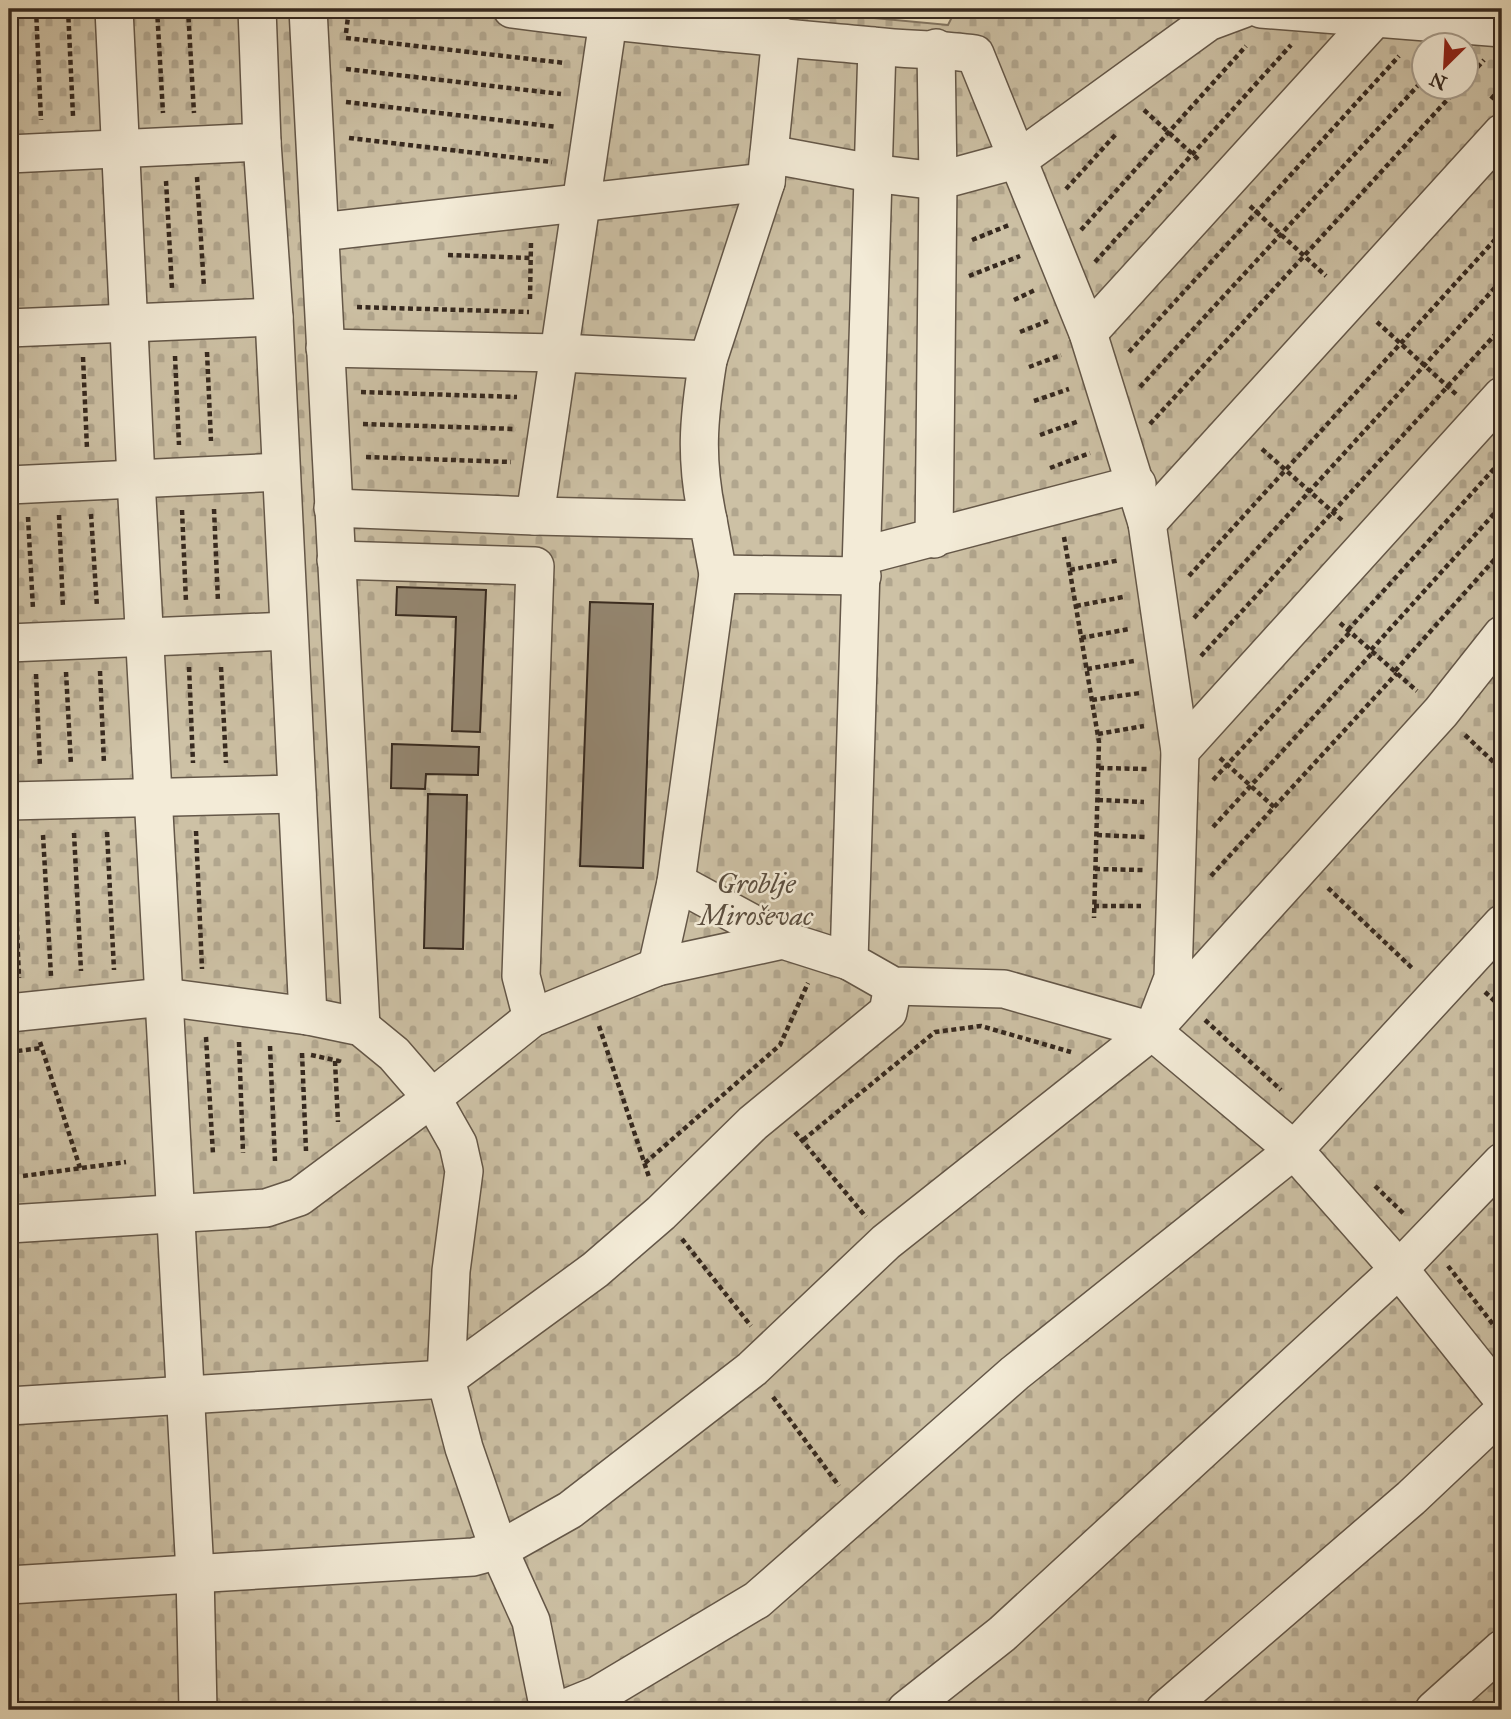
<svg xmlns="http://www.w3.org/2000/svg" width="1511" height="1719" font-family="'IM FELL Great Primer',serif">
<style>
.cemetery{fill:url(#cemetery-stones);stroke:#827562;stroke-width:2;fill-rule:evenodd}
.building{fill:#958873;stroke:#36291f;stroke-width:2}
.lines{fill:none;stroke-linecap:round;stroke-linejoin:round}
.minor-casing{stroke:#645748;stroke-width:40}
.path{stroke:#36291f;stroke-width:4.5;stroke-dasharray:5 3.5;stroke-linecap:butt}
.minor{stroke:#f3ebd7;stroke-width:37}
.labels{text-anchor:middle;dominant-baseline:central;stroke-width:5;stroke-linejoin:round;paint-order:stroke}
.park-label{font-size:28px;font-style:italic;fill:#5c4f40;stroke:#f3ebd7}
</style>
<defs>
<pattern id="cemetery-stones" width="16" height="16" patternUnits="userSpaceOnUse" patternTransform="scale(1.75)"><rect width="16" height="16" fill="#cdc1a5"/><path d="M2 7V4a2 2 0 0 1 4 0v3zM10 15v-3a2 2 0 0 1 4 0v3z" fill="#b1a68e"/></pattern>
</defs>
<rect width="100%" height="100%" fill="#ece0c1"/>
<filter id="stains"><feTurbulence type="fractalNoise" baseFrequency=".00286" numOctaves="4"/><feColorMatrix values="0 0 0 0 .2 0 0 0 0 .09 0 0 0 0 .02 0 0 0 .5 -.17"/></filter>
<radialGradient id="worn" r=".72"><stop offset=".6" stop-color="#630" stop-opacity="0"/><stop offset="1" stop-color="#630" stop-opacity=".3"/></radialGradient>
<path class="cemetery" d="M9,9H778L948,25L956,9H1502V1710H9ZM1424,46H1466V88H1424Z"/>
<g class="building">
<polygon points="397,587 486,590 480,732 452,731 456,617 396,615"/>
<polygon points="590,602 653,604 643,868 580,866"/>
<polygon points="392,744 479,747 478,775 426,774 425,789 391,788"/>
<polygon points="428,794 467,795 463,949 424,948"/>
</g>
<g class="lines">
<g class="minor-casing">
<g id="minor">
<polyline points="114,9 136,479 195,1573 198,1710"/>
<polyline points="308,9 361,1027"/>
<path d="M512,9C632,25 753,35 874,46C908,50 941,49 975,54L1088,333L1147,523L1502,133"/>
<polyline points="1261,9 1502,28"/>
<polyline points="877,47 849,961 893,986 1004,989 1152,1031 1294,1150 1399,1269 1502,1398"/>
<polyline points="262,142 274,317 308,1016"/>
<polyline points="9,154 262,142 257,9"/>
<polyline points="769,154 871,173 938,181 1019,159 1208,22 1243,9"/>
<polyline points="320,232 766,182"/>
<polyline points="9,328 274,317"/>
<polyline points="1088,333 1375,18"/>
<polyline points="325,348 560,353 708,360 766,182 781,36"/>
<path d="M708,360C698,421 695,460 708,520"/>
<polyline points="9,485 280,472"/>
<polyline points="333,508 535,516 608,21"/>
<polyline points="535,516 708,520 718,574"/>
<polyline points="1147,523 1180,751 1173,978 1158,1017"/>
<polyline points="934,539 938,181 936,48"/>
<polyline points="862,556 1137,484"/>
<polyline points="336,560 535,566 521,976 532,1018"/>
<polyline points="9,643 288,631"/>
<polyline points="1180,751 1502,396"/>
<polyline points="9,801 297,794"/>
<polyline points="676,882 783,940"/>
<polyline points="657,967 676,882 718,574 862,576"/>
<polyline points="9,1013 164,997 308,1016 361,1027 394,1054 432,1098 458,1144 464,1171 451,1271 446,1379 464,1448 499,1550 531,1621 549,1710"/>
<polyline points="9,1224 266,1208 299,1197 432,1098 532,1018 657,967 783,940 849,961"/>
<polyline points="9,1406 446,1379 595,1270 661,1213 753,1123 888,1012 893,986"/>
<polyline points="9,1585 473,1557 499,1550 570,1510 752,1369 886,1242 1152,1031 1441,712 1502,635"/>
<polyline points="561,1710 598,1695 757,1600 1015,1373 1294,1150 1502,924"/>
<polyline points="906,1710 1002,1634 1399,1269 1502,1162"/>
<polyline points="1165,1710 1411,1498 1502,1412"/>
<polyline points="1434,1710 1502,1649"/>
</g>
</g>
<g class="path">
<polyline points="36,9 41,120"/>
<polyline points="68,9 73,116"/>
<polyline points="157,9 163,113"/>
<polyline points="188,9 194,113"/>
<polyline points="346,33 349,9"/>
<polyline points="346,38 565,63"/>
<polyline points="346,69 561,94"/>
<polyline points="1466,80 1484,60"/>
<polyline points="1491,99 1502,87"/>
<polyline points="346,102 557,127"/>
<polyline points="1144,110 1199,160"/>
<polyline points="349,138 552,162"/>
<polyline points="197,177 204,287"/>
<polyline points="166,181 172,288"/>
<polyline points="1066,189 1117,133"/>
<polyline points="1250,206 1326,276"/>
<polyline points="1081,230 1246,46"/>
<polyline points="972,240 1009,225"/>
<polyline points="448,255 531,258"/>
<polyline points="1095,262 1291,45"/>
<polyline points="969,276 1020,256"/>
<polyline points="530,299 531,241"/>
<polyline points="1014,300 1035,290"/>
<polyline points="357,307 529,312"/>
<polyline points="1377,322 1458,396"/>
<polyline points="1020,332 1048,321"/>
<polyline points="207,352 211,441"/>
<polyline points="1129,352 1399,56"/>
<polyline points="175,356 179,445"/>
<polyline points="83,357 87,449"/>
<polyline points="1029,367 1061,355"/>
<polyline points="1140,387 1424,79"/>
<polyline points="361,392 517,397"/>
<polyline points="1034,401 1069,389"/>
<polyline points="363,424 516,429"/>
<polyline points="1150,424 1458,88"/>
<polyline points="1040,435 1079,421"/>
<polyline points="1262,449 1344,522"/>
<polyline points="366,457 511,462"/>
<polyline points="1050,468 1090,453"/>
<polyline points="214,509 218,602"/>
<polyline points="182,510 186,602"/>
<polyline points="91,514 97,607"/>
<polyline points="59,515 63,608"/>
<polyline points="28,517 33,609"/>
<polyline points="1064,537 1099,742 1094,918"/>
<polyline points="1070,570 1120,560"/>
<polyline points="1189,576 1502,232"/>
<polyline points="1076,606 1123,597"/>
<polyline points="1194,618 1502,280"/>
<polyline points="1340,623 1417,691"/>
<polyline points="1348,630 1502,460"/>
<polyline points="1081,638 1129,629"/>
<polyline points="1371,650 1502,505"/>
<polyline points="1201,656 1502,327"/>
<polyline points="189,667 193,763"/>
<polyline points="221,667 226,763"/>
<polyline points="1087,669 1134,661"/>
<polyline points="100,671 104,764"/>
<polyline points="1395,671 1502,551"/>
<polyline points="66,672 71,765"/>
<polyline points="36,674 40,767"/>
<polyline points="1092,700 1140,693"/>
<polyline points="1098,734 1144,726"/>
<polyline points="1465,735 1502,770"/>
<polyline points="1220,758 1274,807"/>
<polyline points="1099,768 1147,769"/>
<polyline points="1213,780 1350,632"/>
<polyline points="1098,800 1144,802"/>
<polyline points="1213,827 1373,652"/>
<polyline points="196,831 202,969"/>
<polyline points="107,832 114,970"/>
<polyline points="13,833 19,978"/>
<polyline points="74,833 81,971"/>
<polyline points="43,835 51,976"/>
<polyline points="1097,835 1145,837"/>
<polyline points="1095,869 1143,870"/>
<polyline points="1211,876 1397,673"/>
<polyline points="1328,888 1413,969"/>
<polyline points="1094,906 1141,906"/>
<polyline points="1485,992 1502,1008"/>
<polyline points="1205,1020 1281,1090"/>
<polyline points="599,1026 649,1177"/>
<polyline points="206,1037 213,1154"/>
<polyline points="40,1042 80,1168"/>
<polyline points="239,1042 243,1153"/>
<polyline points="270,1046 275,1161"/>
<polyline points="9,1052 42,1048"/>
<polyline points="302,1053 306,1151"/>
<polyline points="311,1055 339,1061 340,1056"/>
<polyline points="335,1061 338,1122"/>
<polyline points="795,1132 866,1217"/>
<polyline points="803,1140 935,1032 981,1026 1071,1052"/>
<polyline points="645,1163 780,1045 808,983"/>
<polyline points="23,1176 126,1162"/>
<polyline points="1375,1186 1404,1214"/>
<polyline points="682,1239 751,1326"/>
<polyline points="1448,1266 1502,1336"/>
<polyline points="773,1397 839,1486"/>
</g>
<use href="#minor" class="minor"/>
</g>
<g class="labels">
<g class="park-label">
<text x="756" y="883">Groblje<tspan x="756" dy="32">Miroševac</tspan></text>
</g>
</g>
<rect width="1511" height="1719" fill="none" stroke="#ece0c1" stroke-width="35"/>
<rect x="10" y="10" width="1490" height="1698" fill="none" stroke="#36291f" stroke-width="3.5"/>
<rect x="18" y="18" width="1476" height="1684" fill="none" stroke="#36291f" stroke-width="2"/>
<g transform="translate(1445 66) rotate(204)"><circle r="33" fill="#f3ebd7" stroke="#a79d8d" stroke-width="2"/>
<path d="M0-5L12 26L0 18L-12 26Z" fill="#8f2418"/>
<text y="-10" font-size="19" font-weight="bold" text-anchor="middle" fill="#36291f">N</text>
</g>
<rect width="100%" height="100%" filter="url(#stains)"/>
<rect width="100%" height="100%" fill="url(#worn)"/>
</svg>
